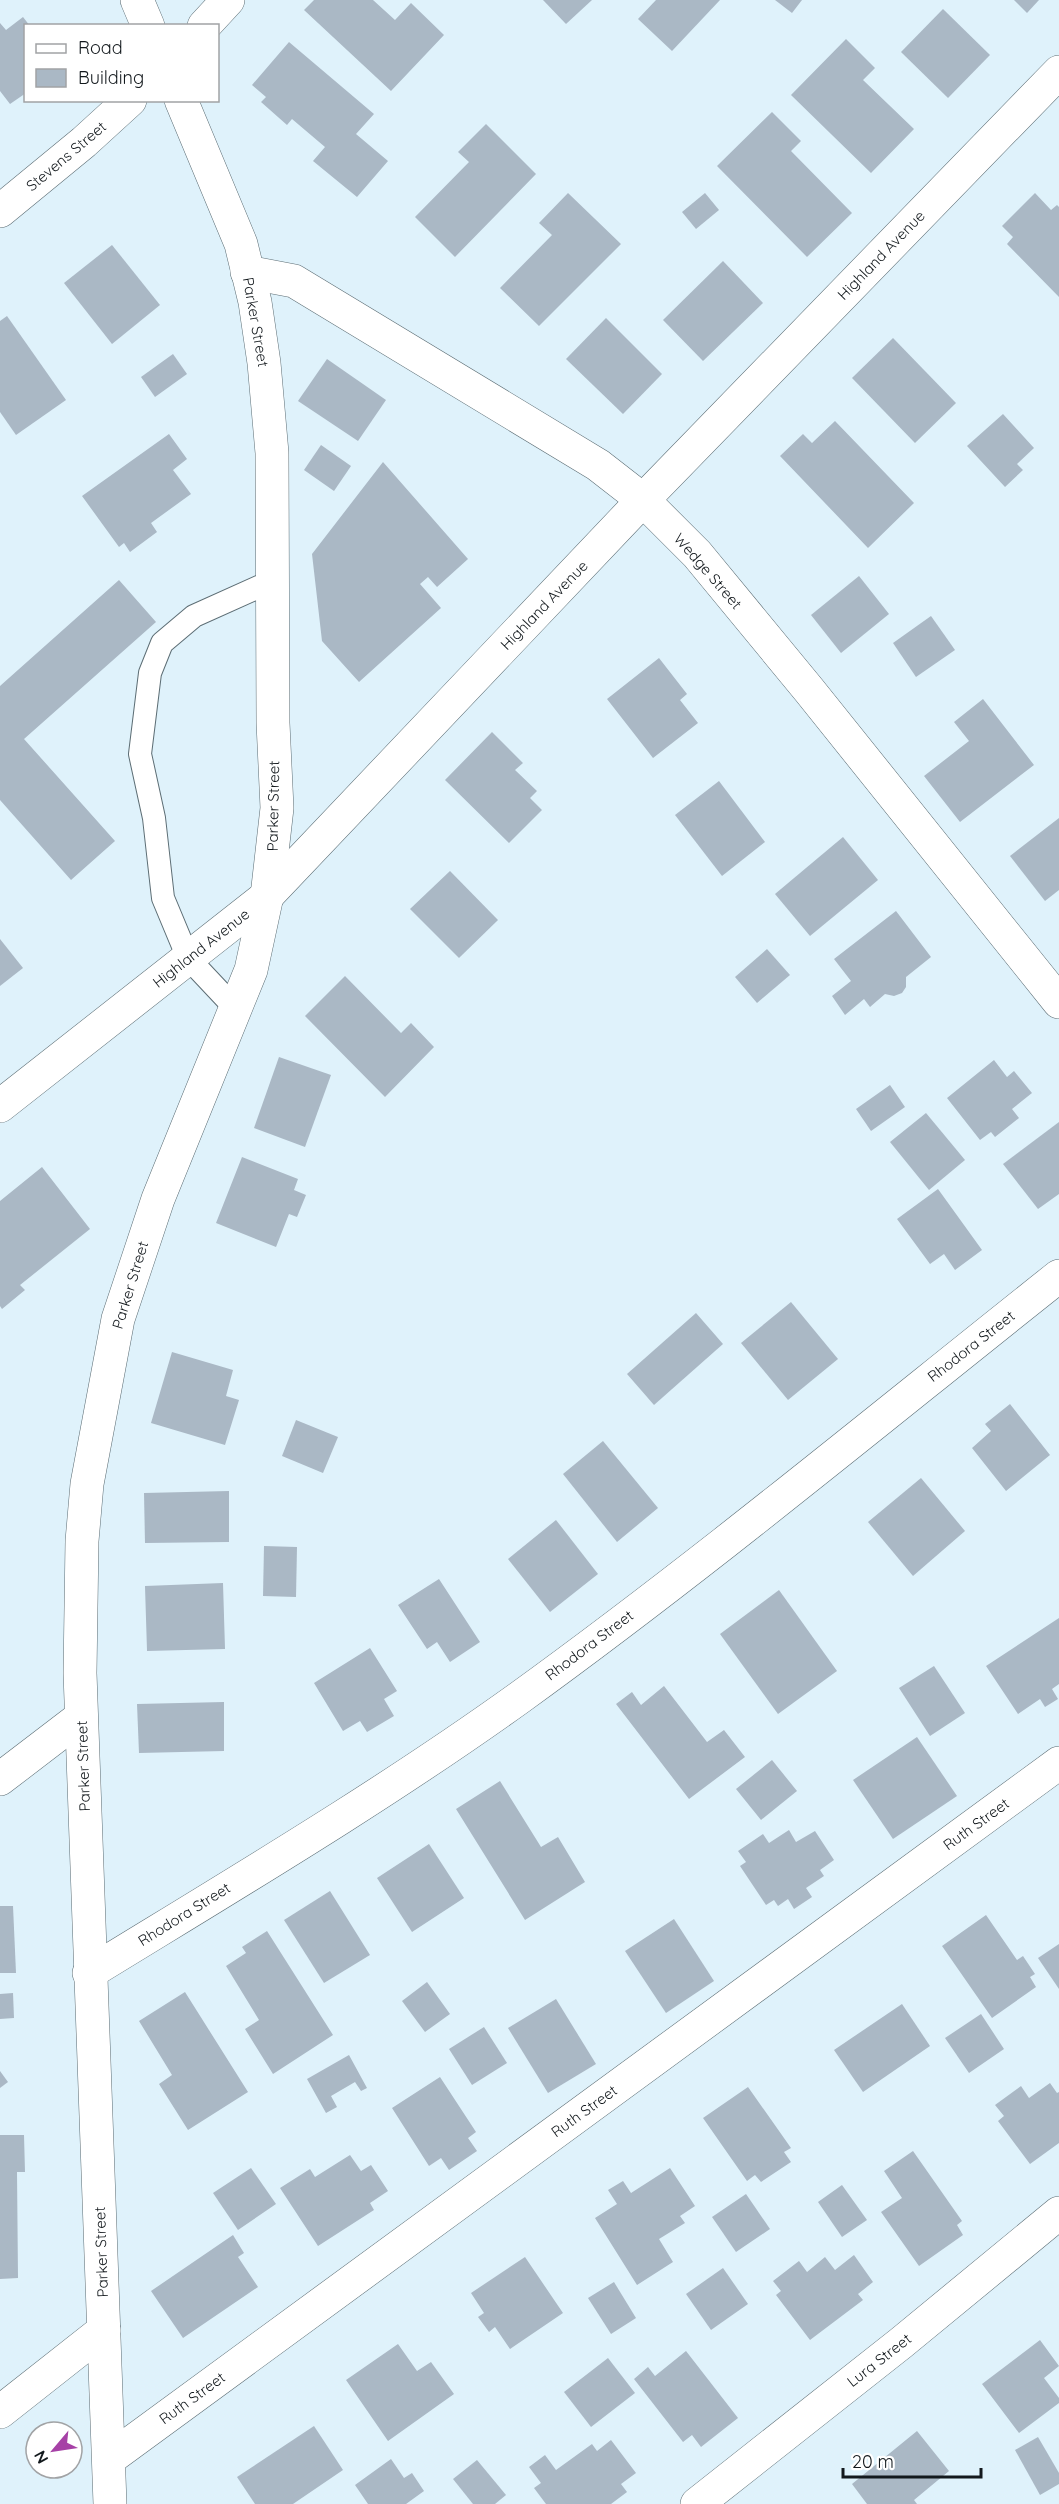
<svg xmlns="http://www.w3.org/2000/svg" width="1059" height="2504" font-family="Quicksand,sans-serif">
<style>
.building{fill:#aab8c5}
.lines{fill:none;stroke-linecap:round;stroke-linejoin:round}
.service-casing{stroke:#5c6d74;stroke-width:24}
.minor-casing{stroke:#5c6d74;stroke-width:34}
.tertiary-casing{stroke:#5c6d74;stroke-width:34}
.secondary-casing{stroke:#5c6d74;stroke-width:34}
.service{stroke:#fff;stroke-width:22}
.minor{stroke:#fff;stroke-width:33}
.tertiary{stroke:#fff;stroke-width:33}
.secondary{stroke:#fff;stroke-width:33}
.labels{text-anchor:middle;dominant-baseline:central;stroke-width:4.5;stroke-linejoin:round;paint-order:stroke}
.street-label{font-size:15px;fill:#13191d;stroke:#fff}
</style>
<rect width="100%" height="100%" fill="#dff2fb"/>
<g class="building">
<polygon points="314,0 373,0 395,20 411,3 444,35 391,91 304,10"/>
<polygon points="543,0 592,0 566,24"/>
<polygon points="656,0 720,0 672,51 638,19"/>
<polygon points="775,0 802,0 792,13"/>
<polygon points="1014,0 1039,0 1027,13"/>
<polygon points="943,9 990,55 948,98 901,52"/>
<polygon points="23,17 30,26 26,26 26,93 10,104 0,91 0,23 6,30"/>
<polygon points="846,39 875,68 863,80 914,129 871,173 791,95"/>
<polygon points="289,42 374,114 356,134 388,161 357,197 313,161 325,147 292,119 287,125 261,102 266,97 252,85"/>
<polygon points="772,112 801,141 791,151 852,213 807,257 717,166"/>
<polygon points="486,124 536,174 455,257 415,217 469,162 458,152"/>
<polygon points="568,193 621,244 539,326 500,288 552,235 539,223"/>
<polygon points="705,193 719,210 696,229 682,212"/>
<polygon points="1035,193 1051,210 1057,205 1059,207 1059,297 1007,244 1013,237 1002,226"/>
<polygon points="112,245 160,305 112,344 64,283"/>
<polygon points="723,261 763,303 703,361 663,320"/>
<polygon points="7,316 66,400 16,435 0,412 0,321"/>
<polygon points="606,318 662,374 623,414 566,359"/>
<polygon points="893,338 956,403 915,443 852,378"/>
<polygon points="173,354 187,374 155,397 141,377"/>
<polygon points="327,359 386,400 358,441 298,401"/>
<polygon points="1003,414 1034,448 1017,464 1023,470 1005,487 967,446"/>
<polygon points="835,421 914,503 868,548 780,456 803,434 812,443"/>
<polygon points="169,434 187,459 173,470 191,494 151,523 157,532 130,552 124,543 119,547 82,496"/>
<polygon points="321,445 351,466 334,491 304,470"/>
<polygon points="383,462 468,559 437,587 428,577 420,584 441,608 359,682 322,641 312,554"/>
<polygon points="859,576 889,614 841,653 811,615"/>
<polygon points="119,580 156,622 24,739 115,841 71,880 0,800 0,686"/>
<polygon points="931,616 955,650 916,677 893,643"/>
<polygon points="659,658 687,694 680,700 698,723 653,758 607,699"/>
<polygon points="983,699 1034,765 960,822 924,776 969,741 954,722"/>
<polygon points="492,732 523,763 515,770 537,791 530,798 542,810 509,843 445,780"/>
<polygon points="719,781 765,842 722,876 675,815"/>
<polygon points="1059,818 1059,890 1045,901 1010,856"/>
<polygon points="843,837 878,880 810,936 775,894"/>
<polygon points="450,871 498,920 459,958 410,909"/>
<polygon points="896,911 931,957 906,977 906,987 902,993 894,996 885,994 870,1007 864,999 845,1015 832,996 851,981 834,959"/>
<polygon points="0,939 23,968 0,986"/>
<polygon points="767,949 790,975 757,1003 735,977"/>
<polygon points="345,976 401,1033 411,1023 434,1047 385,1097 305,1016"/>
<polygon points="279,1057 331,1075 305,1147 254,1128"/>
<polygon points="994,1060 1007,1077 1014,1071 1032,1093 1012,1109 1019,1118 995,1137 991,1132 980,1140 947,1098"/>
<polygon points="890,1085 905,1107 871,1131 856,1109"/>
<polygon points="926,1113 965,1160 929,1190 890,1142"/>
<polygon points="1059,1122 1059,1194 1038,1209 1003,1164"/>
<polygon points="242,1157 298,1179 294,1190 306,1195 297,1217 289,1214 276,1247 216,1223"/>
<polygon points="42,1167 90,1229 20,1285 25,1290 2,1309 0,1306 0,1201"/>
<polygon points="938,1189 982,1250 955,1270 944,1254 930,1264 897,1219"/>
<polygon points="791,1302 838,1359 788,1400 741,1343"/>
<polygon points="696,1313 723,1344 654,1405 627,1374"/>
<polygon points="172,1352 233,1370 226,1396 239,1400 225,1445 151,1423"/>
<polygon points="1010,1404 1050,1455 1006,1491 972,1448 991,1431 985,1424"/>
<polygon points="296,1420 338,1437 323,1473 282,1456"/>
<polygon points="603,1441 658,1508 617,1542 563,1474"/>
<polygon points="921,1478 965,1531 913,1576 868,1522"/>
<polygon points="229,1491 229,1542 145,1543 144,1493"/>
<polygon points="556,1520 598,1574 550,1612 508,1559"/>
<polygon points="264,1546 297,1547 296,1597 263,1596"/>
<polygon points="439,1579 480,1642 450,1662 437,1642 427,1649 398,1605"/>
<polygon points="223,1583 225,1649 147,1651 145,1586"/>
<polygon points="779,1590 837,1671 778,1714 720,1634"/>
<polygon points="1059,1618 1059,1684 1052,1689 1058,1699 1045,1707 1040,1699 1018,1714 986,1666"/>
<polygon points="370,1648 397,1691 384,1699 394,1716 367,1732 360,1721 343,1731 314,1683"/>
<polygon points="934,1666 965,1713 930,1736 899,1688"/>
<polygon points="664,1686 707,1742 724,1730 745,1757 689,1799 616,1704 632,1692 641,1705"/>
<polygon points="224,1702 224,1751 139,1753 137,1704"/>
<polygon points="917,1737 957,1796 893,1839 853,1780"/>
<polygon points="772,1760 797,1791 761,1820 736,1789"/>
<polygon points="500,1781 541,1847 558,1837 585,1882 525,1920 456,1809"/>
<polygon points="789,1830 796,1842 815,1831 834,1860 820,1870 824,1876 806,1888 812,1897 794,1909 788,1899 778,1906 774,1900 766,1905 740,1866 746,1862 738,1851 763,1834 769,1843"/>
<polygon points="429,1844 464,1898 412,1932 377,1878"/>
<polygon points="330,1891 370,1955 324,1983 284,1920"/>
<polygon points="0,1906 13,1906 16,1973 0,1973"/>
<polygon points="986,1915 1017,1960 1023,1956 1035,1974 1030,1977 1036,1987 992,2018 942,1946"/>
<polygon points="674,1919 714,1981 666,2013 625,1951"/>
<polygon points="267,1931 333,2035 273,2074 245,2029 259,2020 226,1966 246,1953 242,1947"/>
<polygon points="1059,1944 1059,1989 1038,1958"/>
<polygon points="427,1982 450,2014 425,2032 402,2001"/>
<polygon points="185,1992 248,2092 188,2130 159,2084 172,2075 139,2021"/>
<polygon points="13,1993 14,2018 0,2019 0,1994"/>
<polygon points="556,1999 596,2064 548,2093 508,2028"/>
<polygon points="902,2004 930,2046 863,2092 834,2050"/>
<polygon points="981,2014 1004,2049 969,2073 945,2038"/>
<polygon points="484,2027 507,2063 472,2085 449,2049"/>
<polygon points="349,2055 367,2088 361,2091 355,2082 331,2096 337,2107 326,2113 307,2079"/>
<polygon points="0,2071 8,2082 0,2088"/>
<polygon points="440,2077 476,2132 468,2138 477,2151 449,2170 441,2158 429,2166 392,2108"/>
<polygon points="1050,2083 1057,2093 1059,2092 1059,2143 1030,2164 998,2121 1004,2116 995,2105 1021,2086 1029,2098"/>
<polygon points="748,2087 791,2148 784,2152 791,2162 761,2182 755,2175 747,2181 703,2118"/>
<polygon points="0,2135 24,2135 25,2172 17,2172 18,2278 0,2279"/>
<polygon points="913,2151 962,2221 957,2225 963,2235 919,2266 881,2212 902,2198 884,2171"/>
<polygon points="350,2155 361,2171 371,2165 388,2191 370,2203 374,2210 318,2246 280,2188 310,2169 315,2177"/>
<polygon points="251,2168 276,2204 238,2230 213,2193"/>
<polygon points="670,2168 695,2206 680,2216 685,2223 659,2239 673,2262 637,2285 595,2218 617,2204 608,2190 623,2181 631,2193"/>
<polygon points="842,2185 867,2220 842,2237 818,2202"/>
<polygon points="746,2194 770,2229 736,2252 712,2217"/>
<polygon points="233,2235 244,2253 238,2257 258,2287 183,2338 151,2291"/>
<polygon points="854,2255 873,2282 858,2294 863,2300 810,2340 776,2295 781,2291 773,2281 799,2261 807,2272 825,2257 835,2270"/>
<polygon points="525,2257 563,2313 510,2349 495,2327 489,2332 478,2317 484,2313 471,2293"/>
<polygon points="723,2268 748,2304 711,2330 686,2294"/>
<polygon points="614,2282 636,2318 611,2334 588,2298"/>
<polygon points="1040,2340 1059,2366 1044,2378 1059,2398 1059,2403 1019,2433 982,2384"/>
<polygon points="398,2344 417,2371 431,2362 454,2394 388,2441 346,2380"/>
<polygon points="686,2351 738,2418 701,2447 692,2435 683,2442 634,2379 648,2367 655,2376"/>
<polygon points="608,2358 635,2393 591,2427 564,2392"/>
<polygon points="314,2426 343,2470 293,2504 255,2504 237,2477"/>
<polygon points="917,2431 949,2471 914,2500 917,2504 867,2504 852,2484"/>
<polygon points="1038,2437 1059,2473 1059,2484 1040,2495 1015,2450"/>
<polygon points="611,2440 636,2473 621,2484 627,2492 611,2504 546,2504 534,2488 541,2483 529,2467 545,2455 556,2470 592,2444 597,2451"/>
<polygon points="391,2459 404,2478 412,2473 424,2491 406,2504 368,2504 355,2485"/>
<polygon points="477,2460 506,2495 495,2504 473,2504 453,2479"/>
</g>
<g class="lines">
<g class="service-casing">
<polyline id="service" points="235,1008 188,958 163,898 154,818 140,754 150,673 162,643 194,616 272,581"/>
</g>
<g class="minor-casing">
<g id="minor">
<polyline points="0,1106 267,896 643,500 1059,72"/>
<polyline points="0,1779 81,1717"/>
<path d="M89,1973C234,1884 381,1797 519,1698C704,1564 880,1418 1059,1276"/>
<polyline points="0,2412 104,2330"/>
<polyline points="109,2459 1059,1763"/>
<polyline points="697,2504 901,2343 1059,2213"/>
</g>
</g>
<g class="tertiary-casing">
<g id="tertiary">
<polyline points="137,0 148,26"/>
<polyline points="247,272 294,281 598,465 643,500 697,554 809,690 1059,1002"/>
<polyline points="110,2504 80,1673 82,1541 87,1484 118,1319 158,1199 251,970 267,896 277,808 273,723 272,453 264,363 255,302 241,244 181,100"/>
</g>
</g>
<g class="secondary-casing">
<g id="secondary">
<polyline points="204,26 228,0"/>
<polyline points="0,211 84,142 130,100"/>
</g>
</g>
<use href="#service" class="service"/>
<use href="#minor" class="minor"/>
<use href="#tertiary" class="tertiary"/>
<use href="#secondary" class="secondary"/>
</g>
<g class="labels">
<g class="street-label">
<text transform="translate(66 156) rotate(-40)">Stevens Street</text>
<text transform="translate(881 255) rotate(-46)">Highland Avenue</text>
<text transform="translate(256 322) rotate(80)">Parker Street</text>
<text transform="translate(708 571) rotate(49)">Wedge Street</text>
<text transform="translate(544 605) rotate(-46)">Highland Avenue</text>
<text transform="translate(273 806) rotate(-89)">Parker Street</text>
<text transform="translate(201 948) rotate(-38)">Highland Avenue</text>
<text transform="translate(130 1285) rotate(-73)">Parker Street</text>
<text transform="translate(971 1346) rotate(-38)">Rhodora Street</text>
<text transform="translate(589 1645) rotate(-37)">Rhodora Street</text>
<text transform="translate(83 1766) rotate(-92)">Parker Street</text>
<text transform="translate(976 1824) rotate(-36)">Ruth Street</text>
<text transform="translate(184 1914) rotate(-32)">Rhodora Street</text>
<text transform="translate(584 2111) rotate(-36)">Ruth Street</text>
<text transform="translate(101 2252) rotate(-92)">Parker Street</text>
<text transform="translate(879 2360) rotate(-38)">Lura Street</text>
<text transform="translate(192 2398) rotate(-36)">Ruth Street</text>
</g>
</g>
<rect x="24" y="24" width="195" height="78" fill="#ffffff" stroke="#a1a3a5" stroke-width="1.5"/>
<rect x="36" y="44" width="30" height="9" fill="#ffffff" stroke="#a1a3a5" stroke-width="1.5"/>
<text x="78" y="54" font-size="18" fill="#13191d">Road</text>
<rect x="36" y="69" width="30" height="18" fill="#aab8c5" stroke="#a1a3a5" stroke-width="1.5"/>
<text x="78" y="84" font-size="18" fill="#13191d">Building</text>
<g transform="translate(54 2450) rotate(241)"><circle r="28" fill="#ffffff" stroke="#a1a3a5" stroke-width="1.5"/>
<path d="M0-4.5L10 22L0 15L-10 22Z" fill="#a641a6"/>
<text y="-9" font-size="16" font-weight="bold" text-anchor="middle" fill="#13191d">N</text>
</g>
<path d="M843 2468v9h138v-9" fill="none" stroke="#13191d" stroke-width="3"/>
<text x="852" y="2468" font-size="18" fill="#13191d" stroke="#ffffff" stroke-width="4.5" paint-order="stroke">20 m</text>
</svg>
